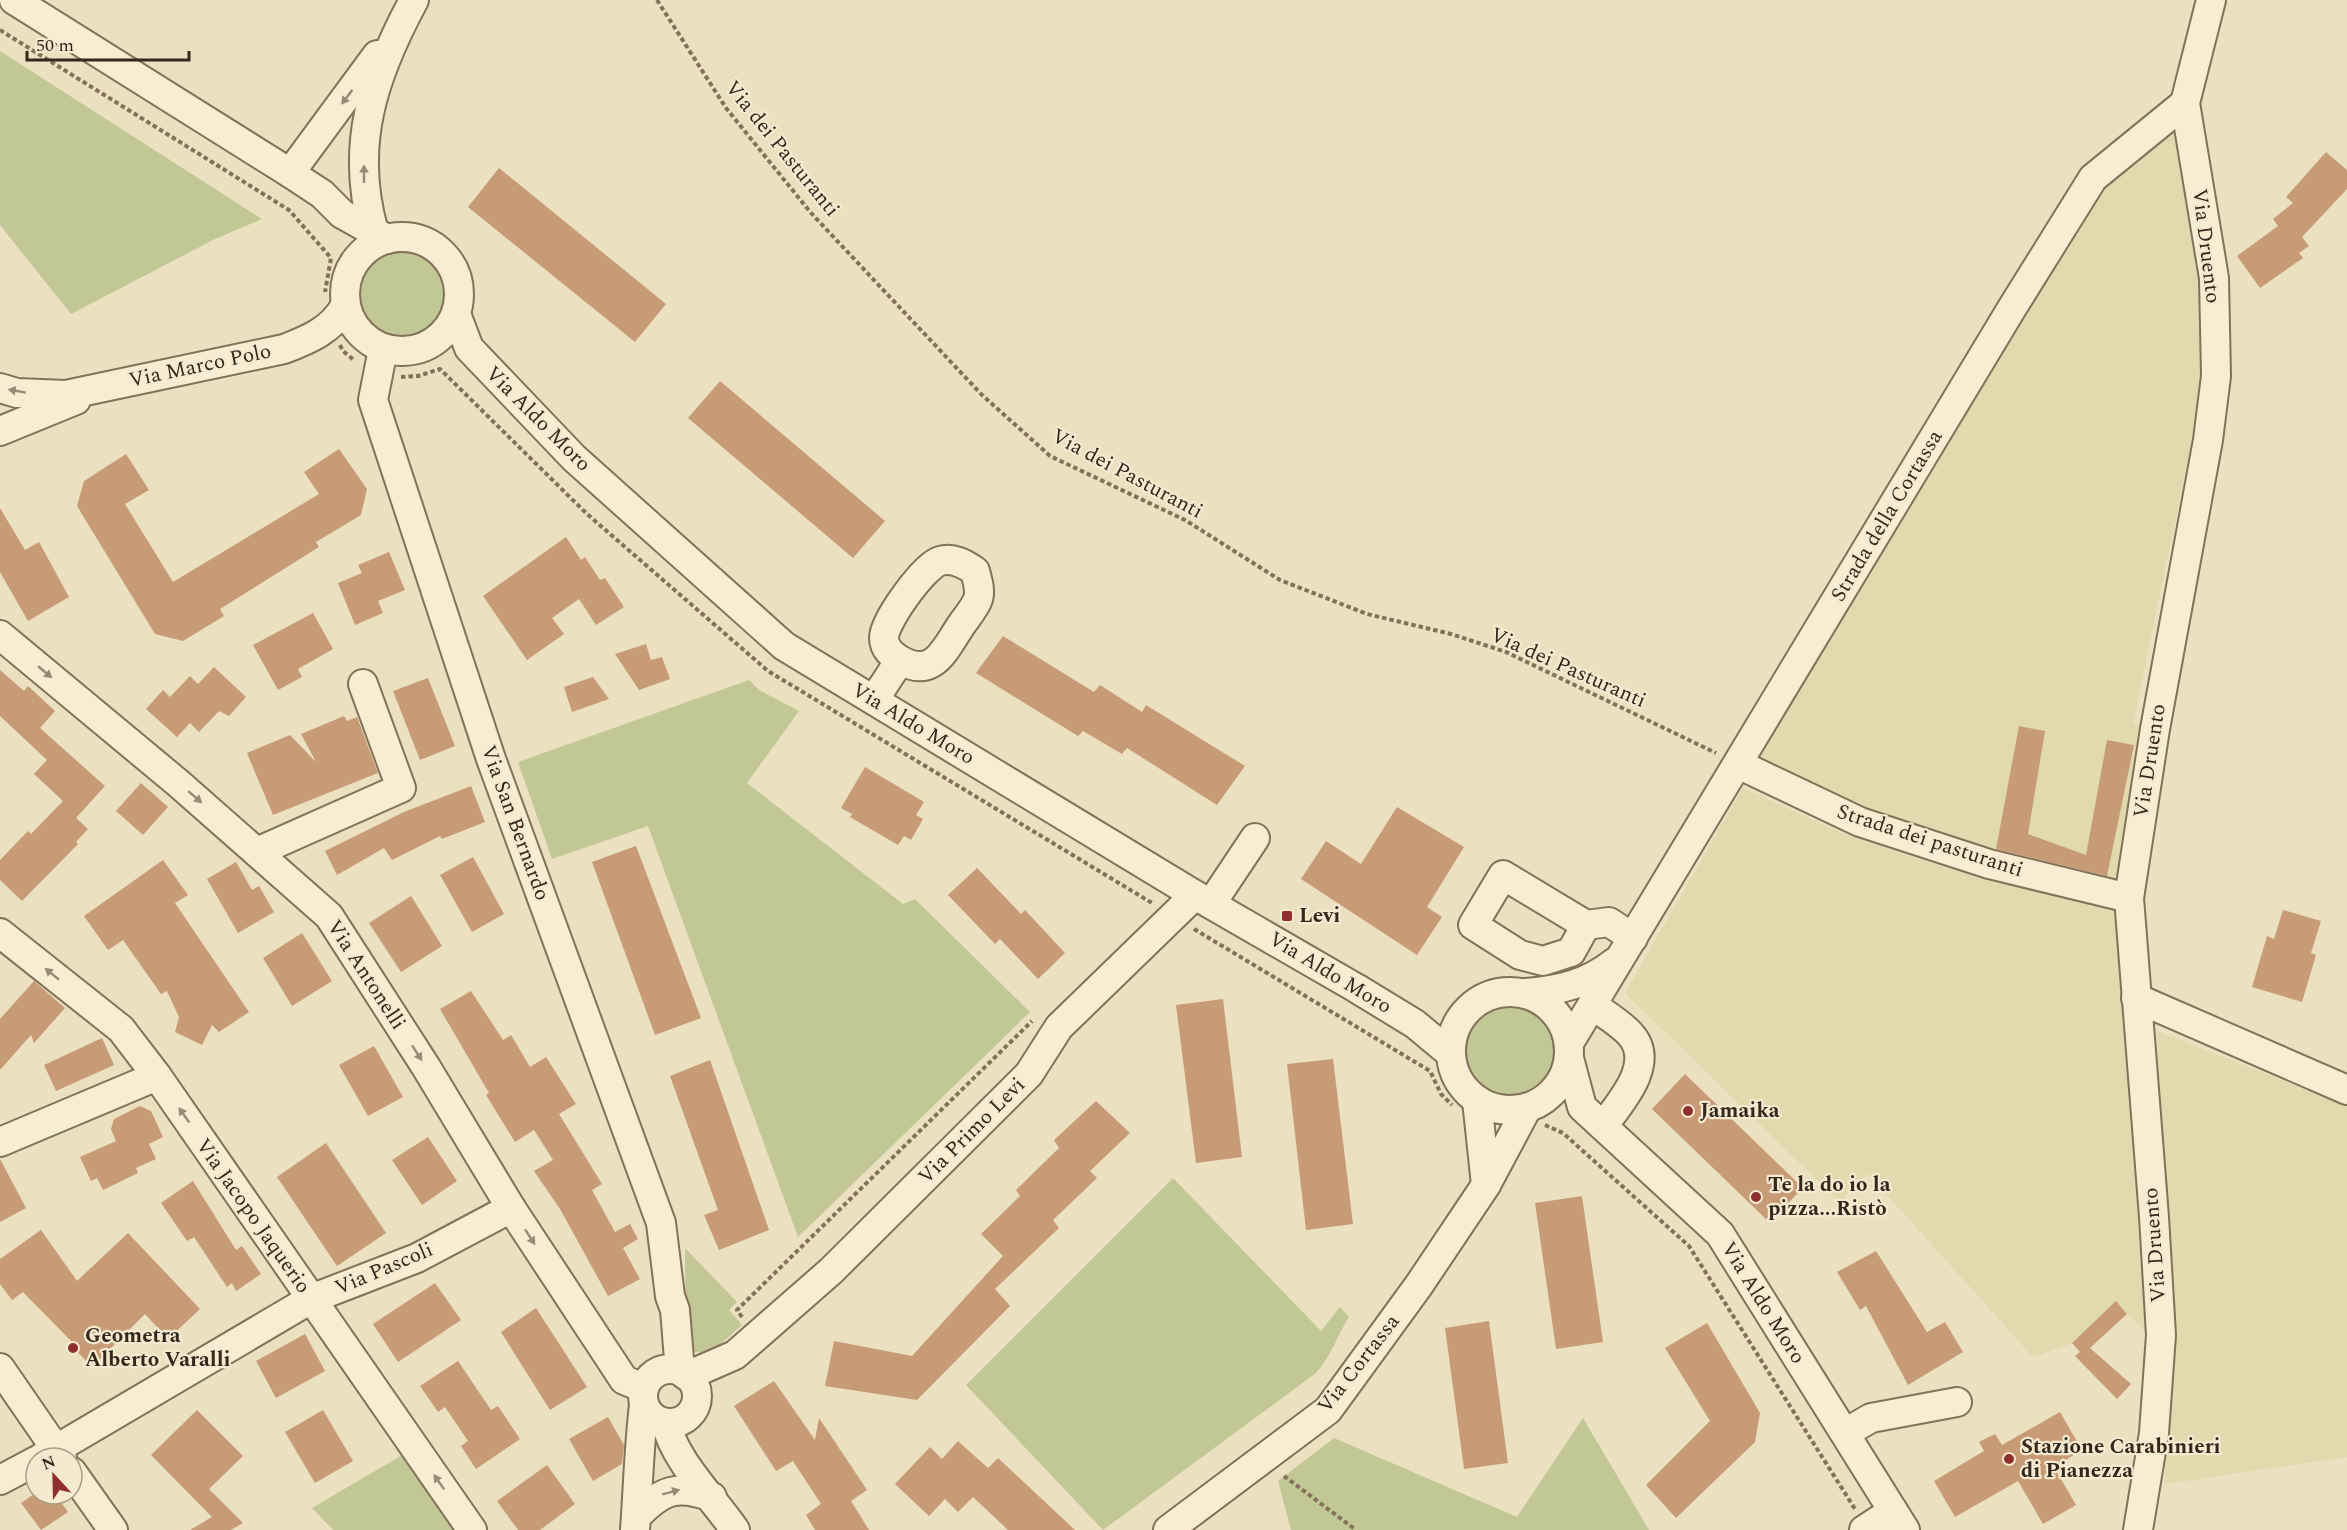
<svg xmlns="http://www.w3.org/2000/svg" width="2347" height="1530" font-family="Spectral,serif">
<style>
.farmland{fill:#e0daae}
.green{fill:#c1c895}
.building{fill:#c89b77}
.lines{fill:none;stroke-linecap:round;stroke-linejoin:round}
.minor-casing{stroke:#837159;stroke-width:32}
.path{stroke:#837159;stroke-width:4;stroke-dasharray:4.5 3;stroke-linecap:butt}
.minor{stroke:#f7edd2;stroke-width:28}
.oneway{fill:#968a78}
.poi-dot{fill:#8f2e2c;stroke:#f3eacf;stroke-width:2}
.labels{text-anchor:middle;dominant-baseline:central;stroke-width:4.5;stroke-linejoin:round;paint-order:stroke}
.street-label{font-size:21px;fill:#34281d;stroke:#f3eacf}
.poi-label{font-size:21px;font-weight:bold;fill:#34281d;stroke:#f3eacf;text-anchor:start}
</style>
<rect width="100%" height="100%" fill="#ebe0c0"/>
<g class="farmland">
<polygon points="2177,124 2204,275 2204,381 2133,724 2155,729 2129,898 1851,805 1758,758 2098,191"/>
<polygon points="1743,788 1846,835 1984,880 2118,907 2152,1339 2116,1302 2072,1343 2033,1357 1868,1174 1840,1202 1625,993"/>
<polygon points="2157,1031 2347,1106 2347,1457 2165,1484 2164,1434 2172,1401"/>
</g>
<g class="green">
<polygon points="0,51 262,219 213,240 71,314 0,225"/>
<circle cx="402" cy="293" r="43"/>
<polygon points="749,680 759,690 799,711 747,783 903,904 915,899 1030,1012 798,1237 648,826 552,859 518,762"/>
<circle cx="1509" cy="1051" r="45"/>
<path d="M1173,1178L1321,1331L1340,1307L1349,1317C1337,1335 1331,1357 1316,1373L1103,1530L966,1385Z"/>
<polygon points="685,1248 737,1302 729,1310 742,1325 709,1354 690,1351 686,1346"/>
<polygon points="1583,1418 1649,1530 1291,1530 1278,1481 1334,1438 1517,1517"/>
<polygon points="404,1454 456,1530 333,1530 312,1508"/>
</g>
<g class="building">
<polygon points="2326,152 2347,170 2347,189 2302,237 2309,246 2299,253 2303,258 2260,288 2237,256 2278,226 2273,219 2293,203 2286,197"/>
<polygon points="499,168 666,304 635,342 468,207"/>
<polygon points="720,381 885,521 853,558 688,418"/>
<polygon points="339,449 367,489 361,515 316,542 319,547 220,609 224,616 183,641 155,634 77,506 84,481 126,454 149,490 125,504 173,582 319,494 304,472"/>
<polygon points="0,508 25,550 39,542 69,597 28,621 0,572"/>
<polygon points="566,537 581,560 585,557 600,580 605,578 624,607 596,625 579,599 552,618 564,634 527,660 483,596"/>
<polygon points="389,552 405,590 378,601 383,613 355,625 338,583 362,573 358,565"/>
<polygon points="313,613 333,649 298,669 302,677 278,690 253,645"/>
<polygon points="1003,636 1094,692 1100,685 1142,712 1146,705 1245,766 1217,805 1127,748 1122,754 1083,731 1078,736 976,673"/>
<polygon points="646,644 651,660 662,657 670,679 639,690 615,654"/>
<polygon points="214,667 246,697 229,716 219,711 199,732 190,723 177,737 146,709 163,690 170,697 190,676 198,684"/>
<polygon points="0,670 24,691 28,686 55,711 40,728 105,786 76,818 88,829 76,842 78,844 22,901 0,880 0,860 28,831 31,834 63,801 34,774 47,760 0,716"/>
<polygon points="593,677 609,699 572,712 564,687"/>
<polygon points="428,678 455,746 420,760 393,691"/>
<polygon points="344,716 347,721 357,717 378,773 273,815 247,753 290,735 316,762 301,734"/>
<polygon points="2019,726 2045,731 2028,834 2086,855 2107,740 2134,745 2107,876 1996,849"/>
<polygon points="865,767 924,802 916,815 923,819 911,840 904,836 898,845 850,817 852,814 841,808"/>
<polygon points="141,783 168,807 143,835 116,811"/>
<polygon points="471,786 485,822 442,839 440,836 392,860 384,848 337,875 325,851 404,812"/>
<polygon points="1397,807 1464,847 1427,907 1442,917 1417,955 1301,879 1326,841 1361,864"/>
<polygon points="636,846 701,1018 655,1035 592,862"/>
<polygon points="473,857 504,914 472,932 440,875"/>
<polygon points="163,860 188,895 175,903 249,1012 219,1032 212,1025 202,1045 175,1032 179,1017 167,991 161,994 123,940 108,950 84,916"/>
<polygon points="236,862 252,890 259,886 274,912 238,933 207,879"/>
<polygon points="977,868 1021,914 1025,910 1065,953 1038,979 1000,939 995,944 948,895"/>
<polygon points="411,896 442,946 401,972 369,923"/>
<polygon points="2283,910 2321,921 2311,953 2316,955 2302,1002 2252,987 2267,936 2274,939"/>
<polygon points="302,933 332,981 292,1006 263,958"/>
<polygon points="34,981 65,1008 34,1043 31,1035 0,1070 0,1019"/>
<polygon points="471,991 503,1040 511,1035 530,1067 546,1057 576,1104 559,1114 602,1184 592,1190 615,1232 630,1224 638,1239 623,1248 640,1279 608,1296 560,1209 534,1171 553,1160 534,1130 515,1142 486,1095 489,1093 440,1009"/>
<polygon points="1223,999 1242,1157 1196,1163 1176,1005"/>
<polygon points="102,1038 114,1065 56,1091 44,1065"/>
<polygon points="374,1046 403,1097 368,1116 339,1065"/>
<polygon points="1333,1059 1353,1224 1306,1230 1287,1064"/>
<polygon points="710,1060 769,1230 719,1250 704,1215 718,1210 670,1076"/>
<polygon points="1685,1074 1803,1188 1769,1222 1652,1109"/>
<polygon points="1096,1101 1130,1133 1090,1171 1097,1178 1053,1220 1059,1228 995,1289 1010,1306 917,1400 825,1386 834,1341 912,1356 1003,1256 981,1234 1020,1196 1016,1190 1059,1148 1054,1140"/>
<polygon points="140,1106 151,1111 163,1137 149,1144 156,1159 136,1168 138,1173 103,1190 97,1178 91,1181 80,1157 116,1141 111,1129 114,1119"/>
<polygon points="428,1137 457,1181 422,1205 392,1160"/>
<polygon points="326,1143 386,1233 337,1266 277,1177"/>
<polygon points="0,1159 26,1208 0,1222"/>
<polygon points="193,1181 236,1250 242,1246 261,1274 236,1291 232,1283 227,1287 194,1237 187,1241 161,1203"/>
<polygon points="1582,1196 1603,1342 1556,1349 1535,1203"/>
<polygon points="41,1230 77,1281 128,1233 200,1309 168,1339 145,1314 92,1367 70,1344 72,1342 23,1292 12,1300 0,1284 0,1259"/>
<polygon points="1876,1251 1927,1332 1945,1322 1963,1352 1908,1385 1866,1306 1860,1310 1837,1272"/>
<polygon points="435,1283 461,1320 398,1362 373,1324"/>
<polygon points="2116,1301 2127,1314 2090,1348 2131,1384 2117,1399 2075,1356 2080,1352 2072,1343"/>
<polygon points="536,1308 587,1387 550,1410 501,1332"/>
<polygon points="1489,1321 1508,1463 1464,1469 1445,1328"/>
<polygon points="1707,1323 1760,1413 1755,1442 1676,1518 1646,1485 1710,1421 1665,1348"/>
<polygon points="305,1334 325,1371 276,1398 256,1361"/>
<polygon points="458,1361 491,1410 498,1406 520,1439 476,1469 461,1446 468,1441 445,1407 438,1412 420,1386"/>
<polygon points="774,1381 815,1440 819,1418 867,1490 851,1501 869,1530 815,1530 806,1515 821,1504 793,1461 776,1471 734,1406"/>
<polygon points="197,1410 243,1456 209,1489 243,1523 231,1530 190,1530 212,1517 151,1455"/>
<polygon points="323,1410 353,1461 315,1483 285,1432"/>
<polygon points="2060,1412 2082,1450 2054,1467 2076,1505 2043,1524 2018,1481 1955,1517 1934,1481 1984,1451 1979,1442 1995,1434 2002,1445"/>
<polygon points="608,1417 624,1445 622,1464 593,1481 569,1439"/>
<polygon points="958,1441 988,1468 998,1458 1075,1530 1008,1530 973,1497 958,1512 945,1499 929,1516 895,1484 930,1447 942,1459"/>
<polygon points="547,1465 575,1504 540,1530 518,1530 497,1501"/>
<polygon points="34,1494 55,1494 68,1512 41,1530 21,1503"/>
</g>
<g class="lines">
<g class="minor-casing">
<g id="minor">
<polyline points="14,0 290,173 322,194 342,214 387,239"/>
<polyline points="290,173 377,55"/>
<path d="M374,232C349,146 373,76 414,0"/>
<circle cx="402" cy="294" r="57"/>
<polyline points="456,314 469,348 574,458 784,646 1195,895 1356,988 1415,1024 1451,1054"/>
<polyline points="383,349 373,400 491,759 661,1223 670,1296 675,1310 679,1359 684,1374"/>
<path d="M0,388L17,393L66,395L284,349C308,340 332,330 345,306"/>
<polyline points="0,431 76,400"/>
<polyline points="0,635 178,783 329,916 426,1067 511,1208 624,1380 644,1388"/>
<path d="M874,700L900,660C933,679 944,651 960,627C965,619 975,608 978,599C981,590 977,580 975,571C965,564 953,557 940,561C924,566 884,621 884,638C884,649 892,655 900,660"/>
<polyline points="1738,764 1860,822 1989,864 2129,898"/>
<polyline points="257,852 401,788 363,684"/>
<polyline points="1211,904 1255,838"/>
<polyline points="1586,925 1571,952 1543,961 1520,955 1473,925 1503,875 1586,925 1609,922 1633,938"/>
<polyline points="0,933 121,1029 157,1076 472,1530"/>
<circle cx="1510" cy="1051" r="59"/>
<path d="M1526,993C1561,990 1587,984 1615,962"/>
<polyline points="2136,998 2347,1090"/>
<path d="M1592,1005C1605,1014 1620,1023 1630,1034C1657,1063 1620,1103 1603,1126"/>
<polyline points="1569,1043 2012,308 2093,178 2185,103"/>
<polyline points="1569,1058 1582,1107 1720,1234 1905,1530"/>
<polyline points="1477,1100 1486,1185"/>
<polyline points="0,1142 157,1076"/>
<polyline points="0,1368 62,1458"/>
<circle cx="670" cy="1396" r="27"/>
<polyline points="687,1376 735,1355 831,1271 1029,1074 1059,1027 1195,895"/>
<path d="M666,1423C674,1460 713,1498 735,1530"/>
<polyline points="1845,1433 1871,1418 1957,1402"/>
<polyline points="41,1458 311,1299 417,1258 511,1208"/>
<polyline points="72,1472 113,1530"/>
<polyline points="0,1480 36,1461"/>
<path d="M636,1517C662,1490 676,1484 712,1497"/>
<path d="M635,1530C638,1488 639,1447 644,1405"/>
<polyline points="1168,1530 1328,1410 1419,1285 1486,1185 1527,1108"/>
<polyline points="1864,1530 1893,1511"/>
<polyline points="2138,1530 2154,1433 2161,1335 2154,1217 2129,898 2155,729 2208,440 2216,376 2214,278 2185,103 2211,0"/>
</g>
</g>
<g class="path">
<polyline points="657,0 726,108 811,213 981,394 1050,456 1185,520 1280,580 1367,614 1451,634 1506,652 1716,753"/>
<polyline points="0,30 289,210 331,258 325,292"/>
<polyline points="340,345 343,351 355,361"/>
<polyline points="401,377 418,376 440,369 587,514 768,671 1152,903"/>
<polyline points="1194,929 1430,1071 1441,1094 1452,1105"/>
<polyline points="1545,1125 1563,1133 1689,1246 1855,1509"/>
<polyline points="742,1317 737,1310 1032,1021"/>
<polyline points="1284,1476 1356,1530"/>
</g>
<use href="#minor" class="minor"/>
</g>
<defs><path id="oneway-solid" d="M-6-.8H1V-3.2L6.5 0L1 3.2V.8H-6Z" transform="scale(1.5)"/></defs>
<g class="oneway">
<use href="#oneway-solid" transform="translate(347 97) rotate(127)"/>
<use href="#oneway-solid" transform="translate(364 174) rotate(-90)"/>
<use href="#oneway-solid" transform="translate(17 391) rotate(-170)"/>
<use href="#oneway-solid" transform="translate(45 672) rotate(40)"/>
<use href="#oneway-solid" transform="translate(195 797) rotate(41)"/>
<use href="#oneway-solid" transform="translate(52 974) rotate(-141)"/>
<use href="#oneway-solid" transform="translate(417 1053) rotate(57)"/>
<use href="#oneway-solid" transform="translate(184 1115) rotate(-125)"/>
<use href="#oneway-solid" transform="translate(530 1237) rotate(57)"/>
<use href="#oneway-solid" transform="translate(439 1482) rotate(-125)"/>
<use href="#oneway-solid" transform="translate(671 1492) rotate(-15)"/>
</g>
<g class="poi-dot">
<rect x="1281" y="910" width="12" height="12" rx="3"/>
<circle cx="1688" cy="1111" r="6"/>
<circle cx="1756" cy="1197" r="6"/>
<circle cx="73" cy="1348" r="6"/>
<circle cx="2009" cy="1459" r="6"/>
</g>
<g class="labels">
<g class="street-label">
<text transform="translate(782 149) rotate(51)">Via dei Pasturanti</text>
<text transform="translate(2206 246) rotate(83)">Via Druento</text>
<text transform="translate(200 366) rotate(-12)">Via Marco Polo</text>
<text transform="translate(538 419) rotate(45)">Via Aldo Moro</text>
<text transform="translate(1127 474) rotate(28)">Via dei Pasturanti</text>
<text transform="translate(1887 516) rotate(-59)">Strada della Cortassa</text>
<text transform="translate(1568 668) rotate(24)">Via dei Pasturanti</text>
<text transform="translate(913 724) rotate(31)">Via Aldo Moro</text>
<text transform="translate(2150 761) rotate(-81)">Via Druento</text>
<text transform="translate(515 823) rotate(70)">Via San Bernardo</text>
<text transform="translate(1930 841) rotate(18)">Strada dei pasturanti</text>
<text transform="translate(1330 973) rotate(31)">Via Aldo Moro</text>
<text transform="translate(366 975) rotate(57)">Via Antonelli</text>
<text transform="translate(972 1131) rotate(-45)">Via Primo Levi</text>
<text transform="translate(253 1216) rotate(55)">Via Jacopo Jaquerio</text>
<text transform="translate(2155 1245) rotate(-94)">Via Druento</text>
<text transform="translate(384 1269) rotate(-23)">Via Pascoli</text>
<text transform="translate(1763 1303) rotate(58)">Via Aldo Moro</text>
<text transform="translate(1359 1364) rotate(-52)">Via Cortassa</text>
</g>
<g class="poi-label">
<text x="1299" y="916">Levi</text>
<text x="1700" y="1111">Jamaika</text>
<text x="1768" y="1185">Te la do io la<tspan x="1768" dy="24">pizza...Ristò</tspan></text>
<text x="85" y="1336">Geometra<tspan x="85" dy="24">Alberto Varalli</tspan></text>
<text x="2021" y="1447">Stazione Carabinieri<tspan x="2021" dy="24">di Pianezza</tspan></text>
</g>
</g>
<g transform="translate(54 1476) rotate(338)"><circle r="28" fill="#f3eacf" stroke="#a79c88" stroke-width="1.5"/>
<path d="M0-4.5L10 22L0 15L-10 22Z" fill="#8f2e2c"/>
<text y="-9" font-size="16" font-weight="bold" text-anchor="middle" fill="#34281d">N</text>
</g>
<path d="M27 51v9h162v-9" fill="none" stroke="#34281d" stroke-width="3"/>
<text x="36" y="51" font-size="18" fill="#34281d" stroke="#f3eacf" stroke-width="4.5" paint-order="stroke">50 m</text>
</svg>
